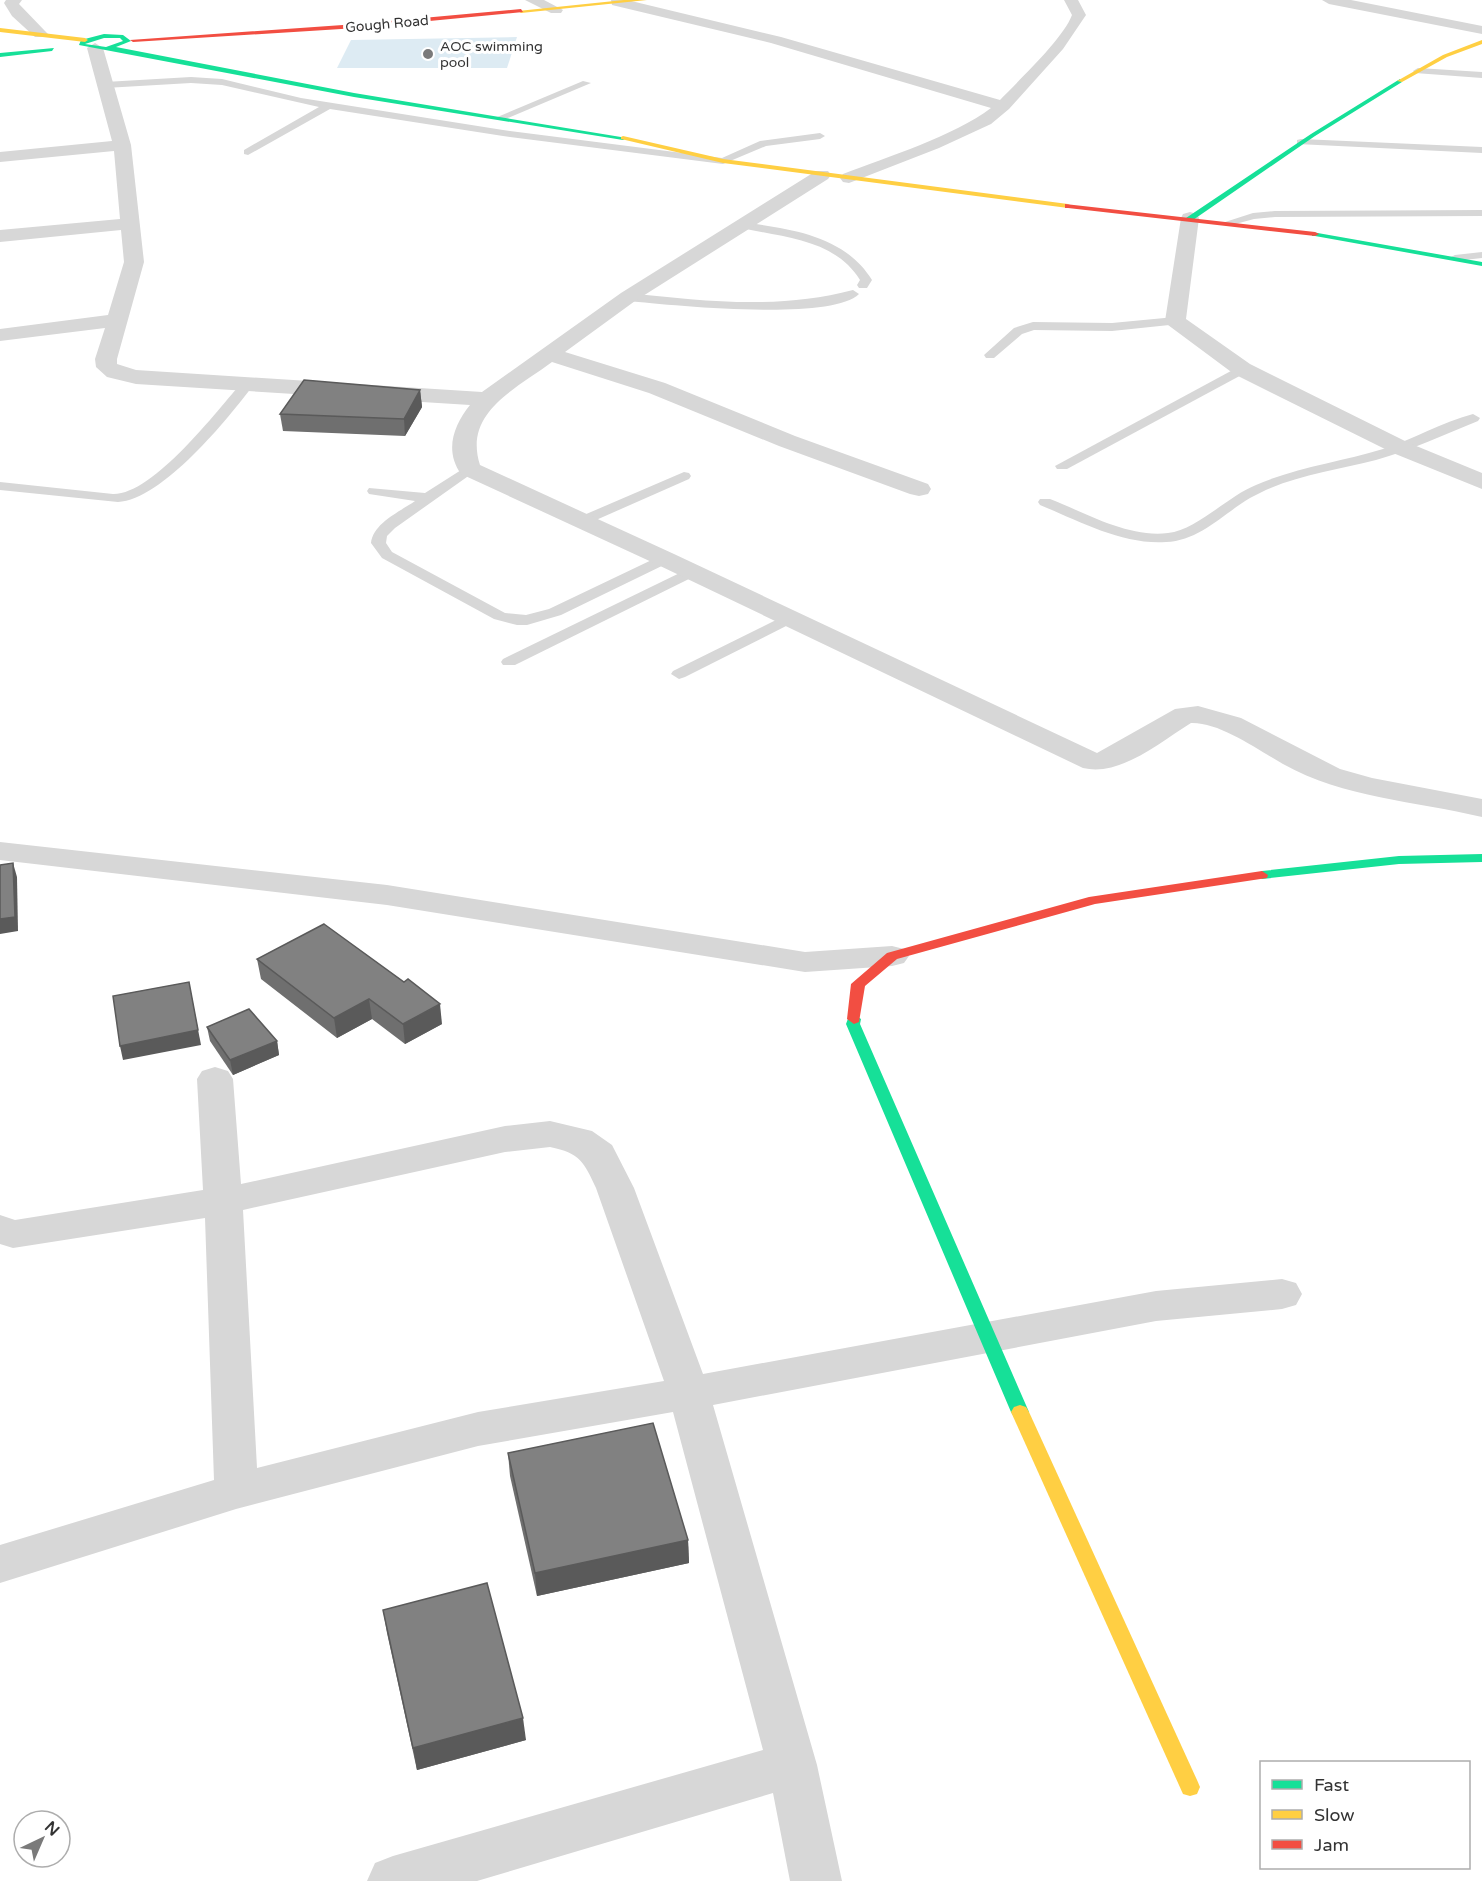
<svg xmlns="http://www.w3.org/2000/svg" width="1482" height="1881" font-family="'Varela Round',sans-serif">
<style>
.water{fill:#ddebf3}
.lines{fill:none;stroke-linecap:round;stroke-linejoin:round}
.lane{fill:#d7d7d7;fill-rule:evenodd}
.street{fill:#d7d7d7;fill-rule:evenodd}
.fast{fill:#16e098;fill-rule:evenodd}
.slow{fill:#ffcf43;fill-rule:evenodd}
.jam{fill:#f24e42;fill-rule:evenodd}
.wall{fill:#6f6f6f}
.shaded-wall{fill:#5a5a5a}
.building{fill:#818181;stroke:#5a5a5a;stroke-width:1.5}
.poi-dot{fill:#7a7a7a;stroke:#fff;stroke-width:2}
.labels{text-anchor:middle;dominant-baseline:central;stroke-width:6;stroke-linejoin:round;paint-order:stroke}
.far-street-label{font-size:14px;fill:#333;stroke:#fff}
.far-poi-label{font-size:14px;fill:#333;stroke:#fff;text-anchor:start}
</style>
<rect width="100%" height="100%" fill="#fff"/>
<polygon class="water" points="517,37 507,68 337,68 351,40"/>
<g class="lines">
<g class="lane">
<polygon points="1418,68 1482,72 1482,78 1415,73 1413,71"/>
<polygon points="191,77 222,79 301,98 503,130 722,158 760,141 820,133 825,136 820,139 766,146 723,164 503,136 330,109 248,155 244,154 244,150 319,107 222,85 191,83 105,88 100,85 105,82"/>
<polygon points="583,81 591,83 503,120 495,118"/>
<polygon points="1301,139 1482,147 1482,153 1297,144 1297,140"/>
<polygon points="1482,210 1482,216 1275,217 1254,219 1228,226 1222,223 1253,213 1275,211"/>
<path d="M742,222C791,229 844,235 872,280L867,288H859L857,285L860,280C834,238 782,238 738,227L736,225Z"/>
<polygon points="1482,252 1482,258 1455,261 1449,258 1455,255"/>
<path d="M853,290L859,294C830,322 671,305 628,301L622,297L628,293C704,301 778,310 853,290Z"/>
<polygon points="1175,317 1179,318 1179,324 1112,331 1034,330 1022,334 994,358 986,358 984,355 1014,328 1033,322 1112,323"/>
<polygon points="1242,365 1248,369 1247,372 1067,469 1057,469 1055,466"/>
<path d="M248,380L254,384C229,418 162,500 118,502L0,490V482L113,494C153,495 217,411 243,381Z"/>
<path d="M1473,414L1480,418L1478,421C1444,435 1411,450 1376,460C1333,471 1289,476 1250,498C1223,514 1199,541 1166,542C1122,545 1079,521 1040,505L1038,502L1040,499H1050C1086,513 1128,538 1168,533C1197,530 1228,496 1256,485C1297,467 1341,462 1383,449C1414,439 1442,422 1473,414Z"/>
<path d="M469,465L476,469L474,472L395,528L387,536L386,543L392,552L505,613L526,615L549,609L660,556H670L673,559L670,562L561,615L527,625H517L494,619L382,558L371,543C373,523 401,511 415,501L369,494L367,491L369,488L425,493Z"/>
<polygon points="684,472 689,473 691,476 689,479 587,524 582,525 575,521 577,518"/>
<polygon points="692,567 697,569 700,572 697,575 515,665 503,665 501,662 503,659"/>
<polygon points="788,614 796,619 794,622 685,677 679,679 671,674 673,671"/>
</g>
<g class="street">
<polygon points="6,0 22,0 19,4 45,31 48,34 45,37 35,37 12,16 4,3"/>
<polygon points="525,0 544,0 563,10 561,13 551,13"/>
<path d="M611,0H627L781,37L1000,100C1019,80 1063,39 1072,15L1064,0H1078L1086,15L1063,49L1009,109L991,124L939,148L849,183L843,182L840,178L843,174C887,157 954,136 991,108L771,43L612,5Z"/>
<polygon points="1322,0 1351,0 1482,26 1482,34 1329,4"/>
<path d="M95,43L103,48L131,145L144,262L117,359V364L136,370L482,392L621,293L816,171H828L831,175L828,179L635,301L565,352L665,383L795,436L928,484L931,489L928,494L919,496L910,494L779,446L649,393L552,362C516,389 463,412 480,465L674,554L1097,753L1175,709L1198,706L1241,718L1340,769L1372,778L1482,799V817C1415,801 1344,798 1283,764C1258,750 1220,722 1191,723C1160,742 1120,777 1083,768L656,564L461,474C444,450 454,425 470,405L136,384L107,377L96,367L95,359L105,328L0,341V329L108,315L124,262L121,230L0,242V230L120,219L114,151L0,162V152L112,141L87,48Z"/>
<polygon points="1190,212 1197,214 1199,218 1186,319 1250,364 1409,443 1482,473 1482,489 1393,453 1234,374 1168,325 1165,321 1181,218 1183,214"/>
<polygon points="0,842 387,885 805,952 892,946 904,949 909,956 904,963 892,966 805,972 387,905 0,860"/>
<path d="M215,1067L228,1071L233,1079L241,1184L505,1126L550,1121L592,1131L612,1145L634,1188L703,1374L1156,1291L1282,1279L1296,1283L1302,1294L1296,1305L1282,1309L1156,1321L713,1405L817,1765L842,1881H790L773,1793L477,1881H367L375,1863L393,1856L763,1750L673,1412L478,1446L236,1509L0,1583V1545L214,1480L205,1218L13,1248L0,1244V1215L15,1220L203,1190L197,1079L202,1071ZM550,1147C580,1153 584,1162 596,1188L664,1381L478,1412L257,1468L243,1210L505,1152Z"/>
</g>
<g class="fast">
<path d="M104,34L123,35L131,41L116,47L354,93L627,138L623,140L354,97L79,45L81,40ZM104,38H120L123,41L106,47L85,44Z"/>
<polygon points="54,48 52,51 0,57 0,53"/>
<polygon points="1400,79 1402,82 1315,136 1193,220 1186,218 1311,134"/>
<polygon points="1312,232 1482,262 1482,266 1315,236 1312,236"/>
<polygon points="1482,854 1482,862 1399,864 1262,879 1256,875 1262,871 1399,856"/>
<polygon points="854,1014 861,1019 860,1024 1029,1412 1026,1417 1020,1419 1014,1417 1011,1412 846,1024 849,1016"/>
</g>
<g class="slow">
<polygon points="624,0 647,0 521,13 518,11"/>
<polygon points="0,28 85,38 88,40 85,42 0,32"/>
<polygon points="1482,40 1482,44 1447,57 1402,82 1397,81 1443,55"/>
<polygon points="623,136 723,159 1068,204 1072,206 1068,208 723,163 621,139 621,137"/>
<polygon points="1020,1405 1026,1407 1029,1412 1197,1780 1200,1787 1197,1794 1190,1796 1183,1794 1011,1412 1014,1407"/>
</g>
<g class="jam">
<polygon points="521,9 523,12 357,28 133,42 130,40 357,24"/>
<polygon points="1065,204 1315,232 1319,234 1315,236 1068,208 1065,208"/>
<polygon points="1262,871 1268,875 1267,878 1095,904 897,959 865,986 859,1022 854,1024 847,1019 851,984 887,953 1089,897"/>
</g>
</g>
<g class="wall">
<polygon points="420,390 422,407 405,436 283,431 280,414"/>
<polygon points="257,959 442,1024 405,1044 372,1019 337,1038 261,979"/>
<polygon points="207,1027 277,1041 279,1055 233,1075 210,1041"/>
<polygon points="508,1453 688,1540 689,1563 537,1596 510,1476"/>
<polygon points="383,1610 526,1740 417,1770 387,1633"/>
</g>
<g class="shaded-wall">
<polygon points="420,390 422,407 405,436 404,419"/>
<polygon points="13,863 17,877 18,931 0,934 0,919"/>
<polygon points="189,982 201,1045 123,1060 120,1046"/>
<polygon points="369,999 372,1019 337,1038 334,1018"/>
<polygon points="440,1004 442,1024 405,1044 403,1024"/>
<polygon points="277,1041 279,1055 233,1075 230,1060"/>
<polygon points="688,1540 689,1563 537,1596 535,1573"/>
<polygon points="523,1718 526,1740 417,1770 413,1748"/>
</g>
<g class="building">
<polygon points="304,380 420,390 404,419 280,414"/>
<polygon points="13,863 15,917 0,919 0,865"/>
<polygon points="324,924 404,982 408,979 440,1004 403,1024 369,999 334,1018 257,959"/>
<polygon points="189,982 198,1030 120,1046 113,996"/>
<polygon points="249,1009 277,1041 230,1060 207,1027"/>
<polygon points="653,1423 688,1540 535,1573 508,1453"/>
<polygon points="487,1583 523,1718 413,1748 383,1610"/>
</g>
<circle class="poi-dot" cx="428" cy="54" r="6"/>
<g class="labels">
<g class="far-street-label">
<text transform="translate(387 24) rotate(-5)">Gough Road</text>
</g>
<g class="far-poi-label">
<text x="440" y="46">AOC swimming<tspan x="440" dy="16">pool</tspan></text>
</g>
</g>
<rect x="1260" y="1761" width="210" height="108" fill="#ffffff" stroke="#adadad" stroke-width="1.5"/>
<rect x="1272" y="1780" width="30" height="9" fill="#16e098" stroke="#adadad" stroke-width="1.5"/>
<text x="1314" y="1791" font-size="18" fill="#333333">Fast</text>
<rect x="1272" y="1810" width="30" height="9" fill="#ffcf43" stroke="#adadad" stroke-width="1.5"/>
<text x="1314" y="1821" font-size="18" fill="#333333">Slow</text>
<rect x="1272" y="1840" width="30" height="9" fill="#f24e42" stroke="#adadad" stroke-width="1.5"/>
<text x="1314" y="1851" font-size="18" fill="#333333">Jam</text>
<g transform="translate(42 1839) rotate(44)"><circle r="28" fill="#ffffff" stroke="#adadad" stroke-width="1.5"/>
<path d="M0-4.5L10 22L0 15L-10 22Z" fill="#7a7a7a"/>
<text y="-9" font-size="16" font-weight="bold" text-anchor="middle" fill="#333333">N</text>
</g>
</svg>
